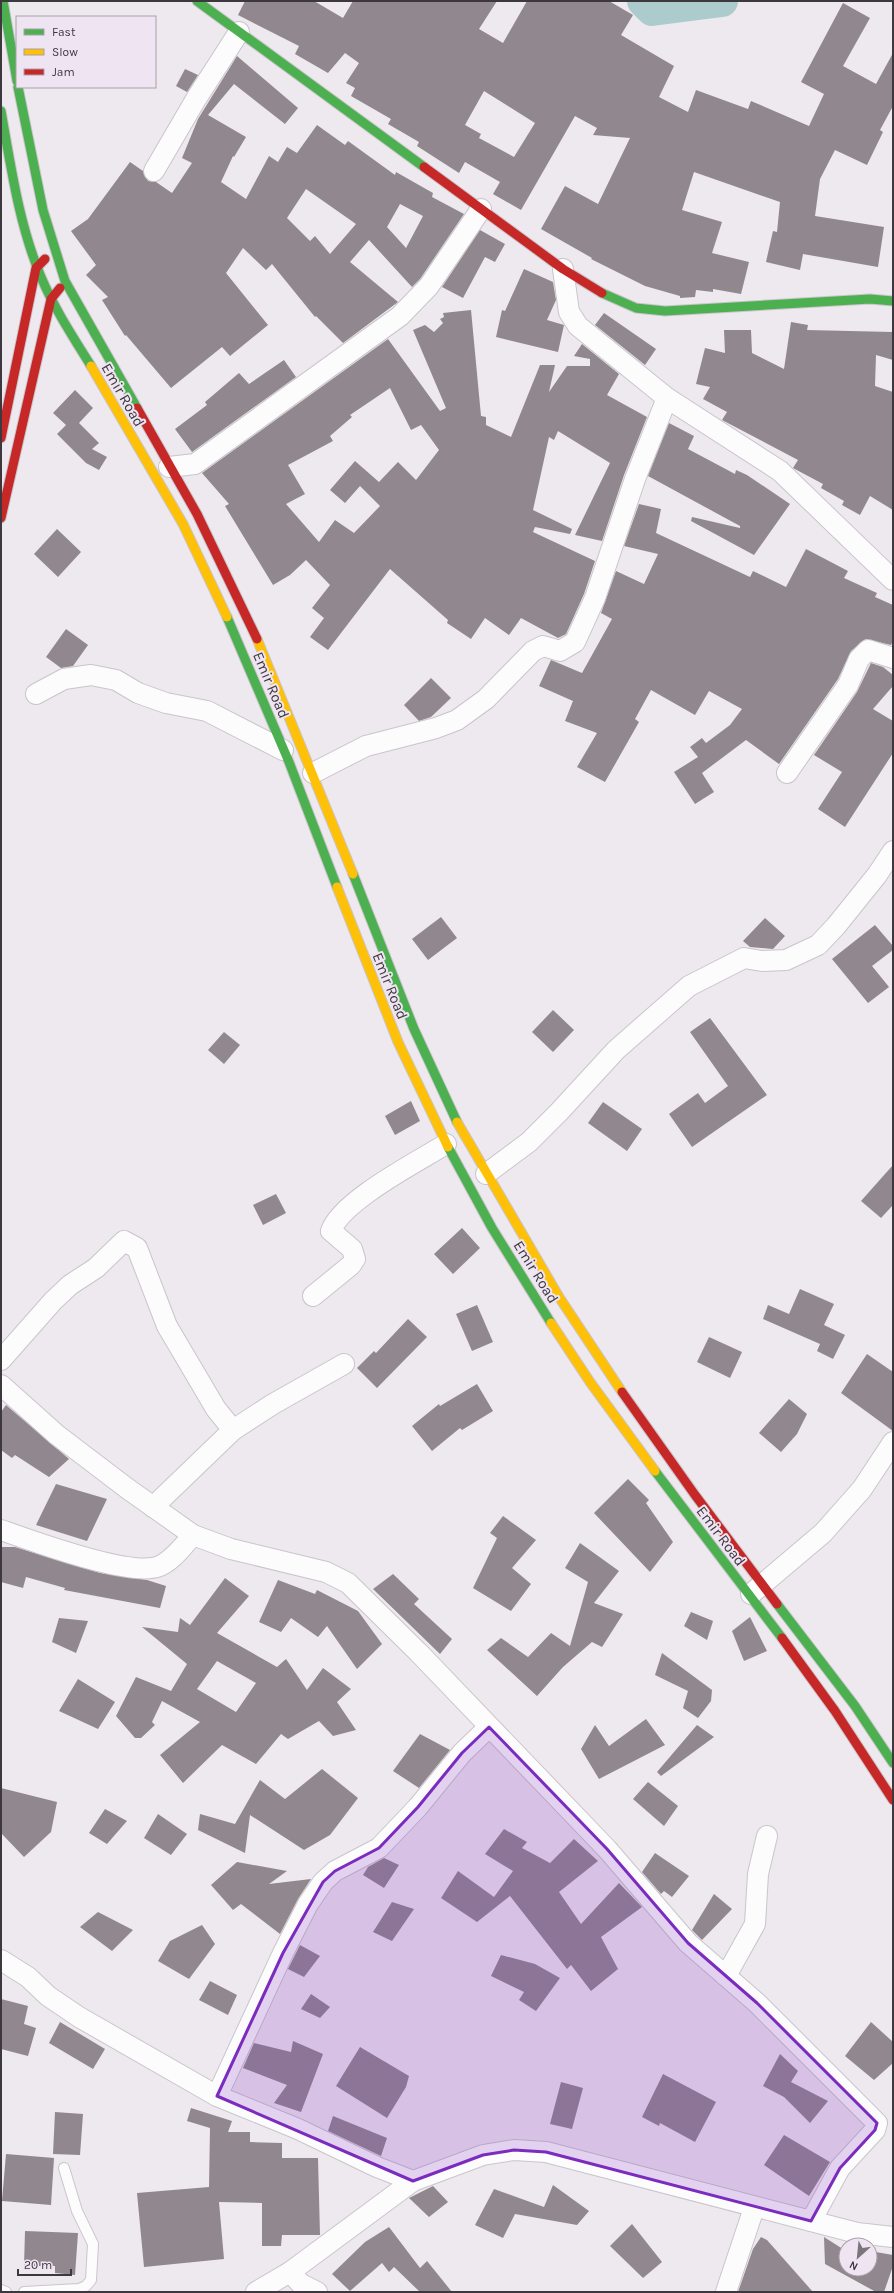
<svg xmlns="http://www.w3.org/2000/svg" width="894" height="2293" font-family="Karla,sans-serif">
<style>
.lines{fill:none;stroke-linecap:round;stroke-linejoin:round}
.river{stroke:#accbcd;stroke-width:32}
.building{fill:#90888e;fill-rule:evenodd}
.lane-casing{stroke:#cac5cb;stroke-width:12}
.street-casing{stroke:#cac5cb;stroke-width:22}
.fast-casing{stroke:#cac5cb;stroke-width:11}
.slow-casing{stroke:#cac5cb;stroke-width:11}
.jam-casing{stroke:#cac5cb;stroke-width:11}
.lane{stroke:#fcfcfd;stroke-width:10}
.street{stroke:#fcfcfd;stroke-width:20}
.fast{stroke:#4caf50;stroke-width:9}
.slow{stroke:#ffc107;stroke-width:9}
.jam{stroke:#c62828;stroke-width:9}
.marked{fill:#7b2cbf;fill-opacity:0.2;stroke:#7b2cbf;stroke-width:3;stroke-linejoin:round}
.labels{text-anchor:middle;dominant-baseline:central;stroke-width:4;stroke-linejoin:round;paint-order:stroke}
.street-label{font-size:15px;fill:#3c383d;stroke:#efe5f2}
</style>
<rect width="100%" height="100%" fill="#eee8ef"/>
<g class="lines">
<polyline class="river" points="643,1 652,10 722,1"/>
</g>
<g class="building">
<path d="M245,1H314L343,18L353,1H497L479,29L503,43L527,1H609L633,15L621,35L674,66L659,97L688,112L696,90L748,109L751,101L809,126L824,94L801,82L843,3L870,18L843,66L876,84L893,53V106L880,130L883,132L867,165L835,150L820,179L815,216L884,227L878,267L803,254L800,270L766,262L773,231L777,232L780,202L694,172L682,210L722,222L712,253L749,262L741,294L713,289V292L696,290L695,297L680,298V296L645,286L591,259L592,258L541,229L565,186L598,204L630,138L593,135L597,128L575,116L521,210L493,194L500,182L465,162L459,173L417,146L419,142L388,124L391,119L351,96L355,88L346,83L359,63L345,53L328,73L295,54L299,46L238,15ZM484,91L535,123L514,157L479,138L481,134L465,125Z"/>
<path d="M237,56L298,108L285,124L234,84L208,115L246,137L234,157L233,156L221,182L246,199L269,156L278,162L287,147L297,153L317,125L345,145L348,141L395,175L396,172L433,193L432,197L464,214L420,279L412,287L369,240L350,262L398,302L343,343L316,316L315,317L272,264L266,270L243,248L226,273L268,325L230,356L222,347L171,388L126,335L125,336L102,300L108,297L86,275L96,265L71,231L88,219L130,162L143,171L148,181L156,182L172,193L192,163L182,158L198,119ZM306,189L356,224L330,254L315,236L310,241L287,218ZM400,204L423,216L406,248L387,227Z"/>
<polygon points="185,69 198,75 187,92 176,86"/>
<polygon points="480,230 505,244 495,262 485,257 463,298 442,287"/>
<polygon points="524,269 553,282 556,300 547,320 564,325 558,352 496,337 502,310 505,311"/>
<path d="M471,310L481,416L486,417V425L511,437L540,365H555L549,392L567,366H590V359L574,356L582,344L619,374L607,395L647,417L624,475L602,541L575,535L610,463L558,431L554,440L549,437L533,510L572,529L570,534L535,527L533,532L595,561L584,594L566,634L558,638L521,618L509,635L485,618L471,639L447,623L448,620L390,569L328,650L310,637L324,618L312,608L330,585L306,560L290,575L273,585L225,506L229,504L202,473L388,339L440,411L446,408L413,330L425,325L434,332L443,323L440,319L444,317L443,313ZM390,388L411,430L421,425L439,450L416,480L398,462L379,482L355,461L330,490L345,503L360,486L380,506L354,533L335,520L319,542L286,504L305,494L288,465L333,441L330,436L352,417L350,415Z"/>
<polygon points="604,313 656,349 645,365 595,325"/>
<polygon points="791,322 808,325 807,330 893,332 893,360 876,355 875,386 893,392 893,510 870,496 860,515 842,505 844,501 821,488 823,484 793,468 798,460 722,420 727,412 703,399 710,387 696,384 705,348 725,353 724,330 751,330 752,353 784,369"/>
<polygon points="284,360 296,377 192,452 175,429 207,405 205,402 239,373 249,384"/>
<polygon points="75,390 93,408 79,423 99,443 92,449 107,457 99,470 86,463 57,434 66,425 53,413"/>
<polygon points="669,423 694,436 688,449 735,474 736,470 747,475 790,504 754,555 691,521 692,517 740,528 740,526 648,476"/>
<polygon points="639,504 661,509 656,533 750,577 753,571 786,587 806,549 848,571 844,578 877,593 875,597 893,605 893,641 891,645 866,639 851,651 838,679 779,764 746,740 702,773 714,792 695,804 674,772 698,757 690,747 702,738 706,743 730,725 742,709 709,691 695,715 651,690 635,719 639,722 605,782 577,767 597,733 565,721 573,701 539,686 551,660 582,673 612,619 601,613 616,571 644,584 658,554 624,546"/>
<polygon points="57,529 81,552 58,577 34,554"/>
<polygon points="66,629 88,645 73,666 61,668 46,657"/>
<polygon points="871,663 883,667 893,675 893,686 873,709 893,721 893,753 845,827 818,809 842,772 814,755 857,692"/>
<polygon points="431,678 451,698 431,717 419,721 404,705"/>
<polygon points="441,917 457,938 428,960 412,939"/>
<polygon points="765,918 785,936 773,949 750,947 743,941"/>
<polygon points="875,925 893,946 893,950 872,966 889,987 868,1003 832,959"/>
<polygon points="553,1010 574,1030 553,1052 532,1032"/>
<polygon points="710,1018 767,1095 692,1147 669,1114 698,1093 705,1103 728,1086 690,1032"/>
<polygon points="224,1032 240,1045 224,1064 208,1050"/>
<polygon points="411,1101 420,1121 395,1135 385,1116"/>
<polygon points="603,1102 642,1129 627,1151 588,1123"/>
<polygon points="893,1165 893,1205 881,1218 861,1201"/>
<polygon points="276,1194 286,1213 263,1225 253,1205"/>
<polygon points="462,1228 480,1248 453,1274 434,1254"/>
<polygon points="800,1289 834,1304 824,1325 845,1335 833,1359 817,1351 820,1344 763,1319 768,1305 789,1314"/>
<polygon points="477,1305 493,1342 472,1351 456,1314"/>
<polygon points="408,1319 427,1337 377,1388 357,1368 374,1351 376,1353"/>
<polygon points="709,1337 742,1352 730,1378 697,1362"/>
<polygon points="867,1354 893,1372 893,1431 841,1393"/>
<polygon points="477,1384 493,1411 462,1430 460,1428 432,1451 412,1426 439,1404 440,1406"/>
<polygon points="789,1399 807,1414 797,1434 781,1452 759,1433"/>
<polygon points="6,1405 69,1459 49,1477 15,1455 12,1458 1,1450 1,1412"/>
<polygon points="628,1479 649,1500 646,1503 673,1542 650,1572 594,1513"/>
<polygon points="56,1484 107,1499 87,1541 36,1525"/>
<polygon points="503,1516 536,1540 512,1568 531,1584 511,1611 473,1588 497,1538 490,1533"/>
<polygon points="580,1543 619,1571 594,1603 623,1614 602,1647 592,1642 563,1667 537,1696 487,1650 501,1638 528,1657 551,1633 570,1646 588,1582 565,1568"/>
<polygon points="1,1547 15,1547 100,1573 147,1580 166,1586 160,1608 64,1590 65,1588 26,1577 23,1588 1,1582"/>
<polygon points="393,1574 419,1599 414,1604 452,1639 440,1654 373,1589"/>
<path d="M225,1578L249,1596L217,1633L277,1667L286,1659L307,1690L323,1668L351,1689L337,1702L356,1730L333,1736L319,1721L288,1739L281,1734L256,1764L222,1745L183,1783L160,1755L200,1722L162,1701L152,1722L155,1725L141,1738H135L116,1716L136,1677L171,1691L187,1664L142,1627L178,1632L180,1618L190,1625ZM217,1661L256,1683L236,1712L197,1689Z"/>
<polygon points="278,1580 315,1594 317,1590 358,1611 382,1644 357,1669 327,1626 318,1637 291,1618 281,1632 259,1622"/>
<polygon points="691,1612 713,1621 707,1640 684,1626"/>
<polygon points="750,1617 767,1651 744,1661 732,1631"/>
<polygon points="59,1618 88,1621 76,1653 52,1642"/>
<polygon points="662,1653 712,1690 711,1701 698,1718 683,1708 688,1691 655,1675"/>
<polygon points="78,1679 115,1702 98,1729 59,1711"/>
<polygon points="646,1719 665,1745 599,1779 581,1749 595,1725 609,1746"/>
<polygon points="697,1725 714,1737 661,1776 657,1772"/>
<polygon points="420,1734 450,1750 419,1788 393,1771"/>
<polygon points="322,1769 358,1798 330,1835 304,1850 250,1815 245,1853 198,1830 200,1814 235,1824 260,1780 285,1799"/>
<polygon points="648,1782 678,1806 664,1826 633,1799"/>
<polygon points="1,1788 57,1802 51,1832 24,1857 1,1833"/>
<polygon points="105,1809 127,1821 107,1844 89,1833"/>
<polygon points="158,1814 187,1834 171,1855 144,1838"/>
<polygon points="504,1829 527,1842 522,1848 550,1863 574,1839 598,1861 559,1892 581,1924 619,1883 642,1907 601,1937 618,1969 591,1991 571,1965 567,1969 510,1896 477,1922 441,1898 458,1871 494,1897 513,1871 485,1854"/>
<polygon points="655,1853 689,1876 672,1897 664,1891 661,1894 642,1872"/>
<polygon points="384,1858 399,1865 384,1888 363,1875 368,1867"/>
<polygon points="237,1862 287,1871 269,1884 311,1879 298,1899 280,1934 241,1904 233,1910 211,1885"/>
<polygon points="714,1894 732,1909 702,1940 692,1930"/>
<polygon points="392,1902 414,1909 392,1941 373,1932"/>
<polygon points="98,1912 133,1930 112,1951 80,1927"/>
<polygon points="202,1925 215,1944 189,1979 158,1961 170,1941"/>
<polygon points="300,1945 320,1956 304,1977 288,1969"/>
<polygon points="501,1955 535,1964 560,1978 536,2011 519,2000 524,1992 491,1976"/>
<polygon points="210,1981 237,1995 228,2015 199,2000"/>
<polygon points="311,1994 330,2007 320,2018 301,2009"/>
<polygon points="1,1999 28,2006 24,2024 36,2028 28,2056 1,2049"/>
<polygon points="60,2022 105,2049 93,2069 49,2043"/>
<polygon points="871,2022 893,2042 893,2063 874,2080 845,2056"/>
<polygon points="293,2041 323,2054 301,2112 274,2103 287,2085 243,2068 254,2043 291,2052"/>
<polygon points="360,2047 409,2076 406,2087 387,2118 336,2086"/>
<polygon points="780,2054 798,2071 791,2082 828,2101 810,2123 784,2097 763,2086"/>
<polygon points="663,2074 716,2102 695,2142 660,2123 659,2126 642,2117"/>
<polygon points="561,2082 583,2088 572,2129 550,2124"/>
<polygon points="191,2108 232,2121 228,2132 250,2132 250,2142 282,2143 282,2158 318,2158 320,2235 282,2235 281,2246 262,2246 262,2203 219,2202 224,2259 144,2267 137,2193 209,2187 210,2128 187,2121"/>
<polygon points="55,2112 83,2114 80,2155 53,2154"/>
<polygon points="333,2116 387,2138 381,2156 328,2131"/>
<polygon points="784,2135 830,2162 809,2196 764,2165"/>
<polygon points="6,2154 54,2158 51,2205 2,2201"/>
<polygon points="553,2185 589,2211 577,2225 515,2214 503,2238 475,2225 494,2189 544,2207"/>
<polygon points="433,2186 448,2202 429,2217 409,2198"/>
<polygon points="632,2224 662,2262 643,2278 610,2246"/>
<polygon points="389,2227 420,2268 427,2261 452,2292 420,2292 394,2267 389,2272 382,2263 350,2291 332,2274 365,2242"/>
<polygon points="25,2231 78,2233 75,2275 55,2273 55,2266 24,2266"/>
<polygon points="761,2237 767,2240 813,2292 738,2292 753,2249"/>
<polygon points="824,2237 846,2251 846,2269 870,2269 870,2251 893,2255 893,2266 884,2292 876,2292 825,2264"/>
</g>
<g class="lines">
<g class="lane-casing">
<g id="lane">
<polyline points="1,2290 6,2292"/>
<polyline points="24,2292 79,2289 86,2286 91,2280 93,2244 77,2211 64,2168"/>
</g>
</g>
<g class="street-casing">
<g id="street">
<polyline points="154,171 196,99 239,32"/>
<polyline points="563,269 569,312 578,326 667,398 780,471 893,580"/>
<polyline points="169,467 195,464 400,316 429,286 481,209"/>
<polyline points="36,694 64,679 91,675 116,680 138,693 166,703 207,711 283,750"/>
<polyline points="313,773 366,746 436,728 457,720 486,699 533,651 543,646 560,651 575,642 595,598 635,479 667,398"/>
<polyline points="787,773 848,685 859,659 868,650 893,658"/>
<polyline points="486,1174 529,1142 559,1112 616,1050 689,986 744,958 762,961 786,960 818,945 836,926 877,875 893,851"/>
<path d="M313,1296L351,1265L355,1259L352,1249L331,1231C341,1201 417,1162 446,1144"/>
<polyline points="1,1360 53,1301 70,1285 96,1268 124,1241 137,1248 167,1326 216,1409 233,1430"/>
<polyline points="1,1385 57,1435 128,1489 193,1535 231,1549 326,1572 348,1583 419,1653 607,1849 688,1943 757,2003 877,2123 875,2130 840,2168 811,2221"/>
<polyline points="153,1507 233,1430 273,1404 344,1364"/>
<path d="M1,1530C32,1541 127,1576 157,1567C171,1563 184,1545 193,1535"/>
<polyline points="751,1594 823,1533 862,1489 893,1442"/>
<polyline points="1,1960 28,1977 48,1996 79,2017 217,2096 298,2129 377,2167 413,2181"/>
<polyline points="726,1976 755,1924 758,1874 767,1836"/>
<polyline points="217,2096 283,1953 308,1904 323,1882 335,1871 379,1848 418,1807 462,1753 489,1727"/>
<polyline points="290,2272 301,2284 317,2292"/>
<polyline points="256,2292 290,2272 413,2181 483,2155 514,2150 546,2152 857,2233 893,2237"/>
<polyline points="726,2292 754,2208"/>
</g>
</g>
<g class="fast-casing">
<g id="fast">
<polyline points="3,1 17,81"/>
<polyline points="197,1 424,167"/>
<polyline points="18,87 43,210 65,281 137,408"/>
<path d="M1,111C11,167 19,225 41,277C54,308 73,337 91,366"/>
<polyline points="602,293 636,308 665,311 870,299 893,301"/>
<polyline points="227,617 289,762 337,887"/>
<polyline points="353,874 414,1029 457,1122"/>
<polyline points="448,1147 492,1228 551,1323"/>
<polyline points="655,1471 782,1638"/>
<polyline points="777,1604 855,1706 893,1763"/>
</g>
</g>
<g class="slow-casing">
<g id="slow">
<polyline points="91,366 183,524 227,617"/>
<polyline points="257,639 353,874"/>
<polyline points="337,887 398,1042 448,1147"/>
<polyline points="457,1122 559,1297 622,1392"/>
<polyline points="551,1323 590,1382 655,1471"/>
</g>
</g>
<g class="jam-casing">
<g id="jam">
<polyline points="424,167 563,269 602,293"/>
<polyline points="137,408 197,514 257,639"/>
<polyline points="1,438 36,268 45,259"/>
<polyline points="1,518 51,299 60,288"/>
<polyline points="622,1392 695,1495 777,1604"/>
<polyline points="782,1638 835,1711 893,1800"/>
</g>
</g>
<use href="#lane" class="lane"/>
<use href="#street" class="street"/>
<use href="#fast" class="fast"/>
<use href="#slow" class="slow"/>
<use href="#jam" class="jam"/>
</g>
<path class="marked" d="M489,1727L607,1849L688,1943L757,2003L877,2123L875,2130L840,2168L811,2221L546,2152L514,2150L483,2155L413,2181L217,2096L283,1953L323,1882L335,1871L379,1848L418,1807L462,1753Z"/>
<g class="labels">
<g class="street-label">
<text transform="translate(123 395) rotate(60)">Emir Road</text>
<text transform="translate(271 685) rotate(67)">Emir Road</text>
<text transform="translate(390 986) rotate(68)">Emir Road</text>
<text transform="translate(536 1272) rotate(58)">Emir Road</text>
<text transform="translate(721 1536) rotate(53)">Emir Road</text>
</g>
</g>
<rect width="894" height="2293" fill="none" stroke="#3c383d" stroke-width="4"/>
<rect x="16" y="16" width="140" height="72" fill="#efe5f2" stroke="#a7a0aa"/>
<rect x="24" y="29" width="20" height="6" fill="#4caf50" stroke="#a7a0aa"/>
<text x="52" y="36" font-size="12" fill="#3c383d">Fast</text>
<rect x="24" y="49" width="20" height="6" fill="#ffc107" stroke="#a7a0aa"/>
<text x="52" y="56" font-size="12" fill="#3c383d">Slow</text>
<rect x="24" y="69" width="20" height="6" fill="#c62828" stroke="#a7a0aa"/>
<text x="52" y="76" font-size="12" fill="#3c383d">Jam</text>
<g transform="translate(858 2257) rotate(207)"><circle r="19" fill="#efe5f2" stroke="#a7a0aa"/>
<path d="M0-3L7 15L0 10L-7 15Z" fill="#7a767b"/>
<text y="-6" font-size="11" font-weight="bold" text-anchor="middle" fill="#3c383d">N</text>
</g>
<path d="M18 2269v6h53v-6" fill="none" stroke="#3c383d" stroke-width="2"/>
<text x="24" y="2269" font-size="12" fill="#3c383d" stroke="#efe5f2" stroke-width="3" paint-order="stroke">20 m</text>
</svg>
